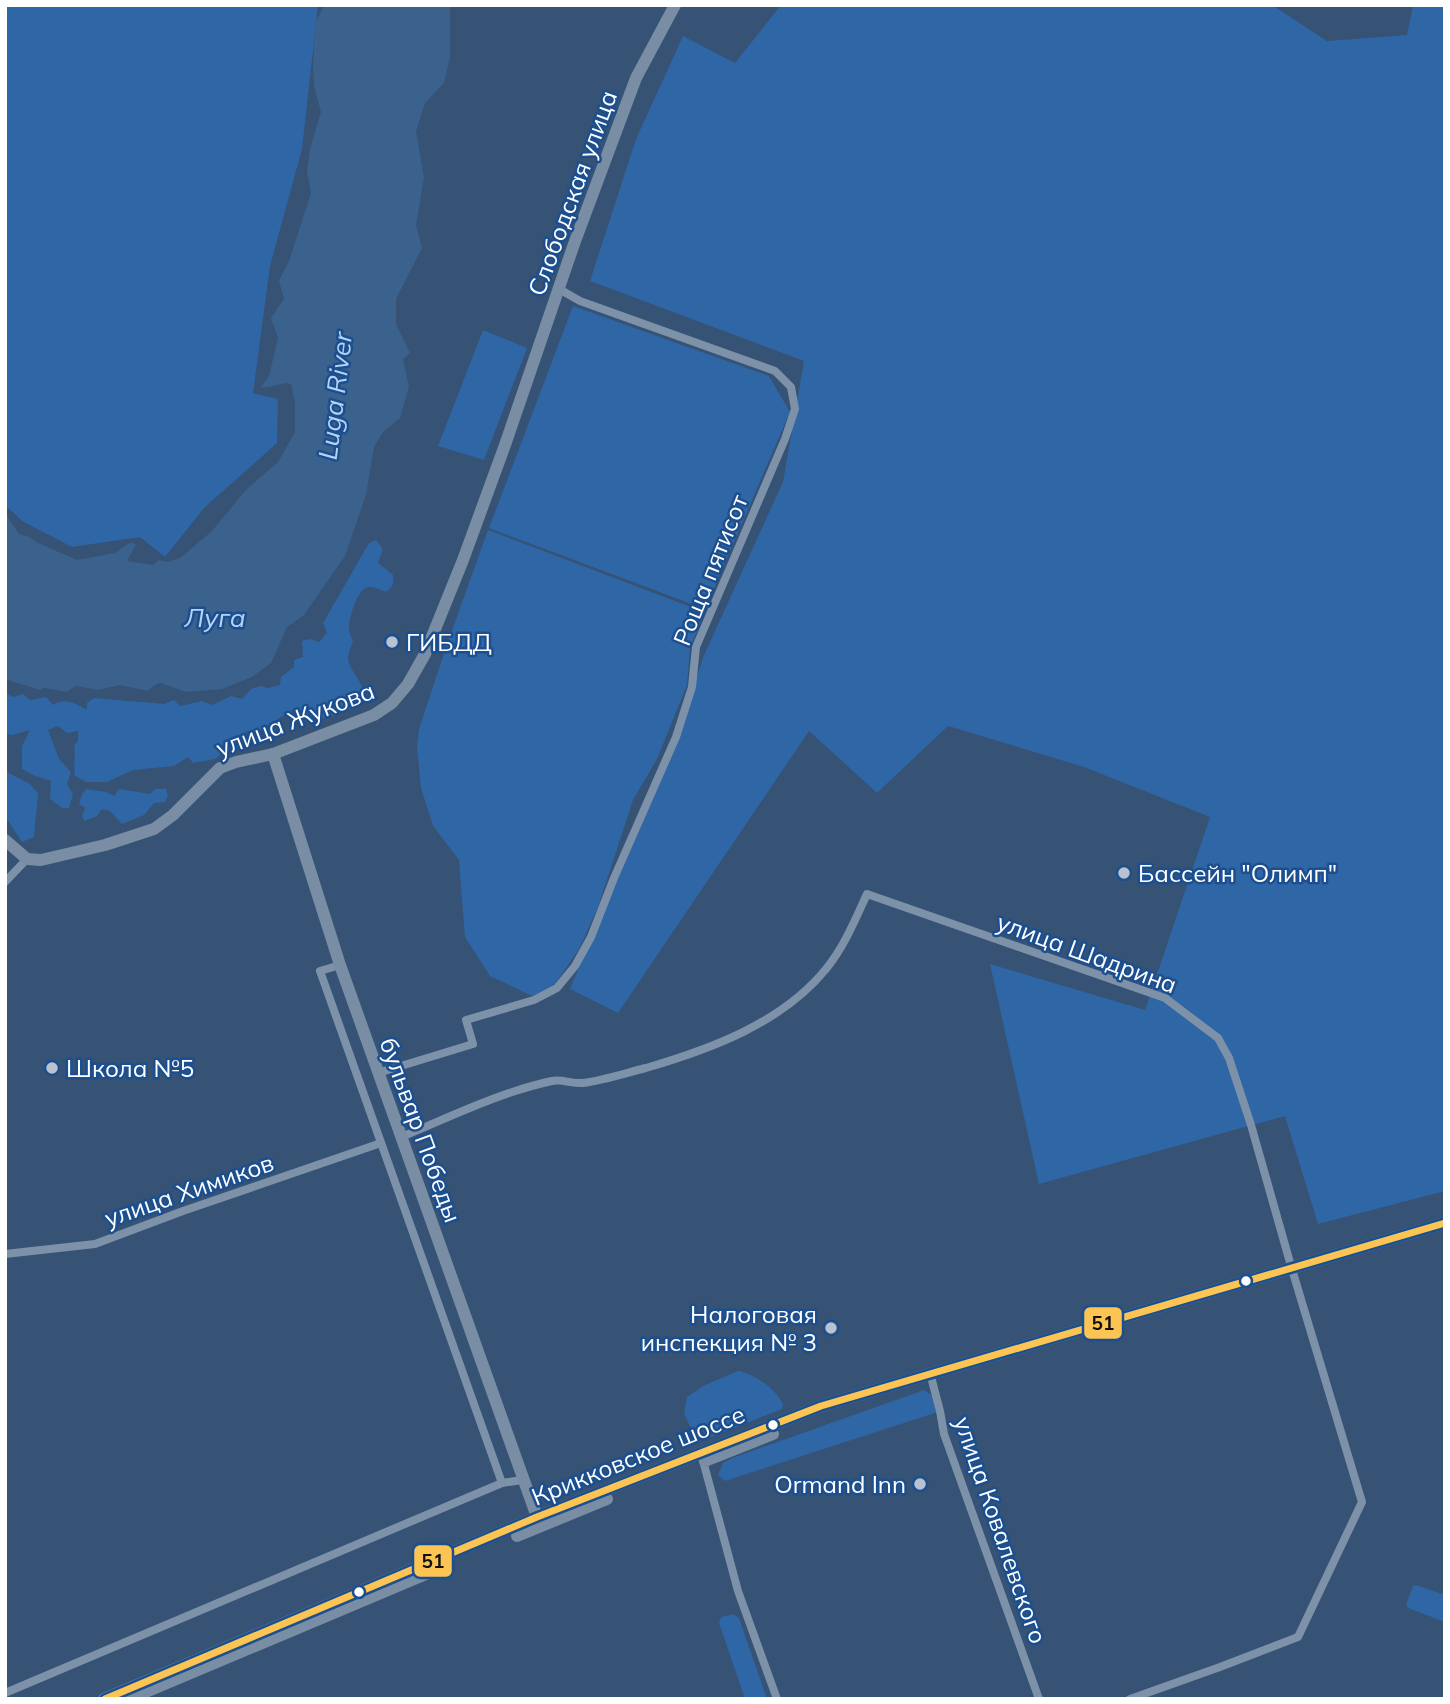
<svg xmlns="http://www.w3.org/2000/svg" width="1450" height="1704" font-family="Mulish,sans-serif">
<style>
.green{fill:#2f66a5}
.water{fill:#3b618d}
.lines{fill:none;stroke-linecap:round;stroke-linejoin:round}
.street{stroke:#7d92a8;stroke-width:8}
.secondary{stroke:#798da4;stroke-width:12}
.bus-1-casing{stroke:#1b4f8f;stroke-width:12}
.bus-1{stroke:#fcc553;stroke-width:7}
.poi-dot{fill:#b9c2ce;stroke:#1b4f8f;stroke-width:2.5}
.bus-dot{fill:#fff;stroke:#1b4f8f;stroke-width:2.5}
.labels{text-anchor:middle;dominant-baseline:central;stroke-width:5;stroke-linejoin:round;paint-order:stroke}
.street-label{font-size:24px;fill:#fff;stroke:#1b4f8f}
.poi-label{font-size:24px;fill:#fff;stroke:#1b4f8f;text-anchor:start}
.water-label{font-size:26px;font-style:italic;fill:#b5d3f5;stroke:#1b4f8f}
.line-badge{stroke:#1b4f8f;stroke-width:2.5}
.pale-badge-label{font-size:19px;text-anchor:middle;font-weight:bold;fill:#111}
</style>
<rect width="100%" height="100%" fill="#365274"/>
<g class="green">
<polygon points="5,5 318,5 302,149 270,266 253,393 278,399 277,443 204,508 165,557 140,537 72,547 22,521 5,505"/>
<polygon points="781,5 1272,5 1327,41 1407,35 1413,5 1445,5 1445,1191 1318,1224 1285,1116 1039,1184 990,964 1145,1010 1210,817 1084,767 948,726 877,793 809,731 618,1013 570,989 676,737 704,655 783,482 804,361 590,281 636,139 683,36 735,63"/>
<polygon points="573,306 769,376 790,412 705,609 489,528"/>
<polygon points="483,330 527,348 484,460 438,446"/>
<polygon points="488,530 704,612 690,649 687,685 657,759 633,800 598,907 579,949 553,987 532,996 490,976 465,937 459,860 433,826 421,788 417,747 419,729 445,650"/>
<path d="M376,540L383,549L378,563L393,575C394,584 393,587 386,592C381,590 374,587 369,587C357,587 348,621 349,631C350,635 352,639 353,642C340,667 357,669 364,692L358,705L342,713L317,720L294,709L257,732L247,731L215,759L193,763L188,757L174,766L133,770L107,782H86L75,776C73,765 76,757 74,746L78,741V731L67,733L58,726L48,730L59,759L71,772L67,784L73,794L69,808H62L50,799L51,781L33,775L22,769V746L30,730L12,735L5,734V693L13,697L23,694L30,700L46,697L53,705C66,697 75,703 87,710V703L94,698L164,704L174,700L180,706L202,701L212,705L231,696L242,699L251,689L261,686L268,688L280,685L281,677L294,667V660L303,657L302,641L310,639L319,642L327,633L323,623L369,543Z"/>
<polygon points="5,771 30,784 38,793 34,837 22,842 5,816"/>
<polygon points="86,789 106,792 114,796 119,789 150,794 155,789 166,789 168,796 165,802 154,803 144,815 122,824 110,811 102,809 97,816 84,821 82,816 85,808 79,804 82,794"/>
<path d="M738,1371C753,1373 778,1390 783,1405L782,1409L706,1439L703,1430L694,1434L684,1414L687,1397L705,1385Z"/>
<polygon points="924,1390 933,1396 938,1412 725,1481 718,1475 723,1463 732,1458"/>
<polygon points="1416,1585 1445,1595 1445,1622 1408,1608 1406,1604 1413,1586"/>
<polygon points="733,1614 739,1618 767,1699 745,1699 719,1623 721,1617"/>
</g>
<path class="water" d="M324,5H450V57L444,83L425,103L416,131L424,178L416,225L422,248L396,299V324L410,353L403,359L409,387L400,418L383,432L374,447L366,495L345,556L304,615L287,627L271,663L252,677L222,689L187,692L160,683L155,685L148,691L119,685L99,690L75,686L67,692L44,688L40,690L5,679V513L19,534L30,537L36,542L77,560L115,553L131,542L136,545L127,561L153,565L159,560L168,562L180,558L212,531L246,490L278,462L295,432V403L291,384C281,381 272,389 261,387L269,376L278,338L271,318L284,299L279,281L289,261L311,193L307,172L310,149L321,112L314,86L313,67L315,24Z"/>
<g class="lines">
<g class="street">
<polyline points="5,882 27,859"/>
<polyline points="340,965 320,971 502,1483"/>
<polyline points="378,1073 473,1044 466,1020 534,1000 557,988 575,966 591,937 614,878 676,737 692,687 696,647 785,439 795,409 791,387 775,371 580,301 559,289"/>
<path d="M401,1137C450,1117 500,1092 552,1081C562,1079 573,1084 583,1083C604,1080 626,1073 646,1068C711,1049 782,1023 826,969C844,947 855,920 867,894L1165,998L1218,1038L1229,1058L1251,1125L1291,1266L1362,1502L1298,1637L1220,1667L1130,1699"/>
<polyline points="5,1254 95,1244 183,1211 381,1143"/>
<polyline points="930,1373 940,1411 944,1434 1039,1699"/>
<polyline points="702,1457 738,1591 777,1699"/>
<polyline points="5,1693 502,1483 522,1480"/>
</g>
<g class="secondary">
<polyline points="273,754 340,965 537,1517"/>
<polyline points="5,840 27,859 41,860 105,845 154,829 173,815 220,768 236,762 273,754 374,715 392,703 408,684 425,654 463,560 505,445 574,244 636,78 675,5"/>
<polyline points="705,1461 773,1434"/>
<polyline points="517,1536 607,1499"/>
<polyline points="104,1699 537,1517 821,1406 1445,1223"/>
<polyline points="129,1699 445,1566"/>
</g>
<g class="bus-1-casing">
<polyline id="bus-1" points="105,1699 537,1517 821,1406 1445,1223"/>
</g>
<use href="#bus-1" class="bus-1"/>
</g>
<g class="poi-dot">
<circle cx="392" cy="642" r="7"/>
<circle cx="1124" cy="873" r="7"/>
<circle cx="52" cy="1068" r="7"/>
<circle cx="831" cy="1328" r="7"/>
<circle cx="920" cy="1484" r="7"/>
</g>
<g class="bus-dot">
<circle cx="1246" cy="1281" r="6"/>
<circle cx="773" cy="1425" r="6"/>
<circle cx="359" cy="1592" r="6"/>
</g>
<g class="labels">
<g class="street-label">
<text transform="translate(572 193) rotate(-70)">Слободская улица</text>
<text transform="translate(710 570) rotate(-68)">Роща пятисот</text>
<text transform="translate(295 719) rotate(-21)">улица Жукова</text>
<text transform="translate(1087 953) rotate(20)">улица Шадрина</text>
<text transform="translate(421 1130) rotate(70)">бульвар Победы</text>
<text transform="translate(189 1190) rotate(-19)">улица Химиков</text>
<text transform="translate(638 1455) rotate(-22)">Крикковское шоссе</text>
<text transform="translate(1001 1530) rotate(71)">улица Ковалевского</text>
</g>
<g class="poi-label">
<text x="406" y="642">ГИБДД</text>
<text x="1138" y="873">Бассейн "Олимп"</text>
<text x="66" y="1068">Школа №5</text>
<text x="817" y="1314" text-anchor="end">Налоговая<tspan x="817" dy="28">инспекция № 3</tspan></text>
<text x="906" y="1484" text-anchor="end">Ormand Inn</text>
</g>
<g class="water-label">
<text transform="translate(335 396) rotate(-83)">Luga River</text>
<text x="215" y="617">Луга</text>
</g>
</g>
<g class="line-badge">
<rect x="1083" y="1306" width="40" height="34" rx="7" fill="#fcc553"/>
<rect x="413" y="1544" width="40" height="34" rx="7" fill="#fcc553"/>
</g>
<g class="pale-badge-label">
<text x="1103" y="1330">51</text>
<text x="433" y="1568">51</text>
</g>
<rect width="1450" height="1704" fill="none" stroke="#ffffff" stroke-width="14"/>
</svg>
